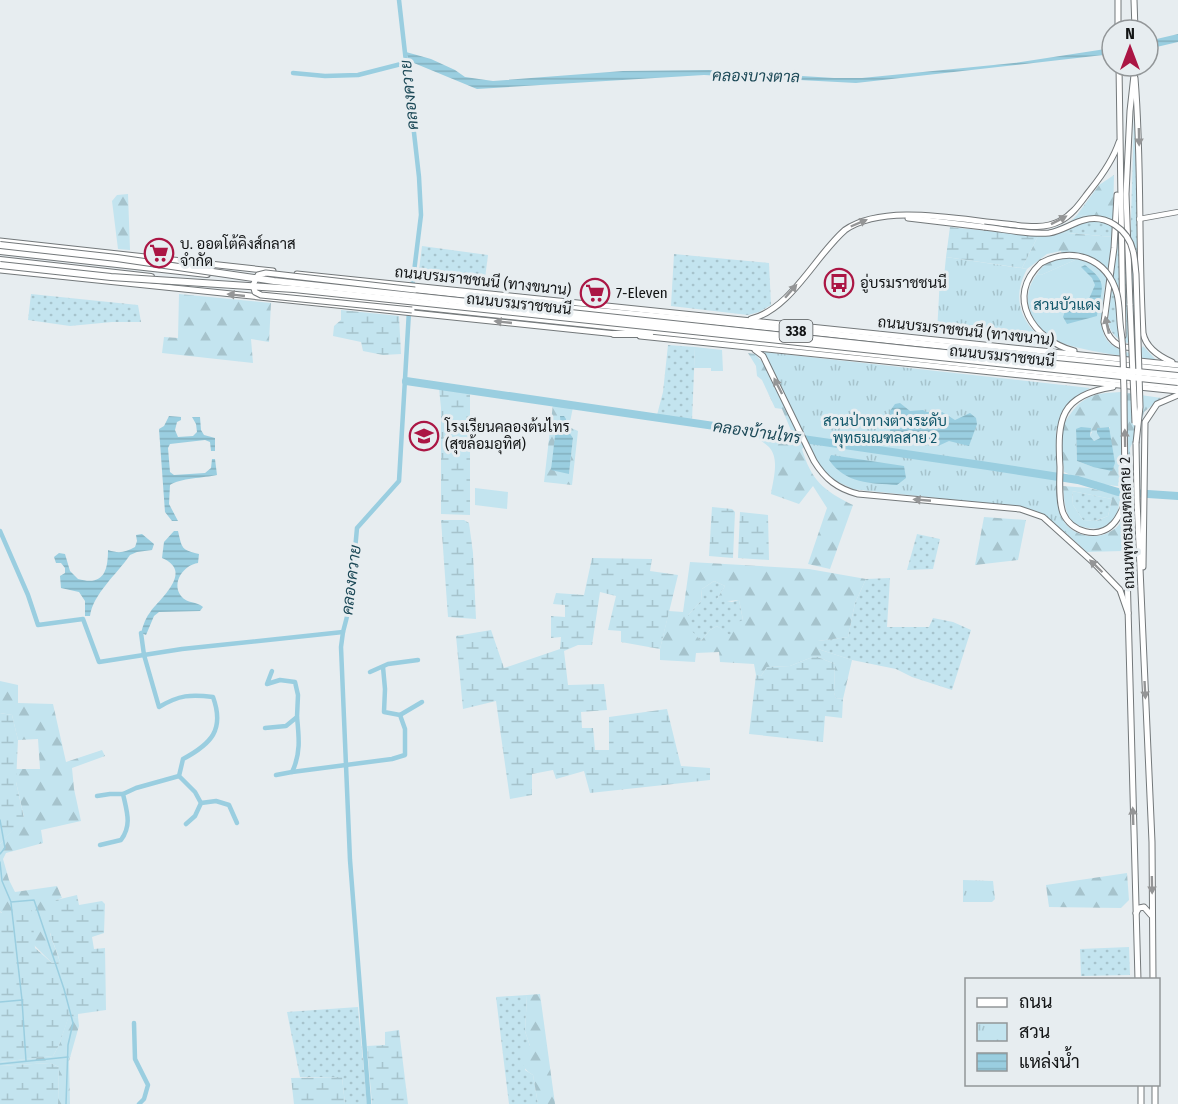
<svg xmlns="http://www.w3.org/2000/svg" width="1178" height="1104" font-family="'Fira Sans Condensed',Sarabun,sans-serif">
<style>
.grass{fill:url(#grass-dots)}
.forest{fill:url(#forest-firs);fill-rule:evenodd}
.wetland{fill:url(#wetland-marsh)}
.park{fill:url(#park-tufts)}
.garden{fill:#c3e4ef}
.water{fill:url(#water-rules)}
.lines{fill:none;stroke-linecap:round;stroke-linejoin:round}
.stream{stroke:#9acee0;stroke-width:1.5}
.canal{stroke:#9acee0;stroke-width:4.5}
.river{stroke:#9acee0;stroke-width:8}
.tertiary-casing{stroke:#73787a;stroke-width:6}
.secondary-casing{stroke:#73787a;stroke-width:7}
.trunk-casing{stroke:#73787a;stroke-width:8}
.tertiary{stroke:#fff;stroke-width:4.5}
.secondary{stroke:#fff;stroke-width:5}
.trunk{stroke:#fff;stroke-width:6}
.secondary-bridge-casing{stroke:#73787a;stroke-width:7;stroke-linecap:butt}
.primary-bridge-casing{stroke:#73787a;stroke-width:8;stroke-linecap:butt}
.secondary-bridge{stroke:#fff;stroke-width:5}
.primary-bridge{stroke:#fff;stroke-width:6}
.oneway{fill:#949596}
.labels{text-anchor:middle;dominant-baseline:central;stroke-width:6;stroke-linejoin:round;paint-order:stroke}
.shield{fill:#e7edf0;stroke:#525557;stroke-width:1.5}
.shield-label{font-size:14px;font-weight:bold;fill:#121415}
.poi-label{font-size:15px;fill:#121415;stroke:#e7edf0;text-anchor:start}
.street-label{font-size:15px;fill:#121415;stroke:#e7edf0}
.park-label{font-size:15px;fill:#11576a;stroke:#e7edf0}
.water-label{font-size:16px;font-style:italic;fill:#1c4957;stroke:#e7edf0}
</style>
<defs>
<pattern id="grass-dots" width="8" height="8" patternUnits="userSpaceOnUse" patternTransform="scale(1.5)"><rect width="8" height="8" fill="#c3e4ef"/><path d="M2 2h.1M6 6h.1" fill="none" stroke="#a6c3cc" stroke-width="1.8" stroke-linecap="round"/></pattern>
<pattern id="forest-firs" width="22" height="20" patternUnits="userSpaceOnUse" patternTransform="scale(1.5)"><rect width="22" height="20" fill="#c3e4ef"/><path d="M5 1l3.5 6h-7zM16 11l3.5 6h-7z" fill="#a6c3cc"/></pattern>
<pattern id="wetland-marsh" width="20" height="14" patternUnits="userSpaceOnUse" patternTransform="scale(1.5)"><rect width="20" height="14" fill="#c3e4ef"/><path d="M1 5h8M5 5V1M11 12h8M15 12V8" fill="none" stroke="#a6c3cc"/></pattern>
<pattern id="park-tufts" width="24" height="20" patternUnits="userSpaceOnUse" patternTransform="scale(1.5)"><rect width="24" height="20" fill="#c3e4ef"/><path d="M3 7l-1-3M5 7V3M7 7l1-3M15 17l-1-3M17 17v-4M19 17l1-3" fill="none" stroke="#a6c3cc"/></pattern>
<pattern id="water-rules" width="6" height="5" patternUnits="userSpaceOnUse" patternTransform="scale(1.5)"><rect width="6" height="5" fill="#9acee0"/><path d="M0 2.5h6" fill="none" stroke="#84b0bf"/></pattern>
</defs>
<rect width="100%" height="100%" fill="#e7edf0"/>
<g class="grass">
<path d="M1134,116H1136L1139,337L1127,343C1115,338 1110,333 1108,320L1118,230L1125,229L1127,306H1132L1131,220Z"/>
<polygon points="1077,215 1113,218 1113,237 1046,231 1070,222"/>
<polygon points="422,246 488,255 484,286 418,278"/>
<polygon points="674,254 769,263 771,305 759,312 748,315 671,306"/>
<polygon points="31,294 138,305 141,322 112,322 70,326 28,320"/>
<polygon points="668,345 695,347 692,420 657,415 663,392"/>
<polygon points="1072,491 1112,499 1108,516 1095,521 1083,520 1073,505"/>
<polygon points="917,534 940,539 933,569 907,570"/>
<polygon points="890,578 887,627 929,627 933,618 953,622 971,630 952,690 912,677 896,669 852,660 818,649 818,641 848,637 855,603 866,579"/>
<polygon points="714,581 725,586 717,599 732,602 739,600 743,620 731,637 717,626 710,630 701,641 688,628 688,615 701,601 702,589"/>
<polygon points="1129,947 1130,975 1081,976 1080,949"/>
<polygon points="527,995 525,1031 530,1046 525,1070 533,1075 538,1104 509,1104 496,997"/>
<polygon points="358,1007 367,1104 345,1104 342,1077 300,1077 287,1012"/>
</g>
<g class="forest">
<polygon points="1114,175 1113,218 1077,215 1099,185"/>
<polygon points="128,194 130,250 118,249 112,201 117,195"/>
<path d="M1044,231L1113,237L1108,270L1092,258L1075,260L1041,275L1037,274C1044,263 1050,260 1063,258L1061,251L1047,254L1027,269L1022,268L1038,236Z"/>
<polygon points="179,294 271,303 269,342 251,339 253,363 162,353 164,337 178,338"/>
<polygon points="748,353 755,354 765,365 798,433 793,435 782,409 775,408 762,380 757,376 756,366"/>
<path d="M1121,392L1161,398L1144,412L1140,427L1130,448L1131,487C1109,486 1084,482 1064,472C1063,458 1059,439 1064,425C1065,421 1069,416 1071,413C1085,394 1099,393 1121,392ZM1110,427L1093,467L1077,461L1076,429L1092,432L1090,436L1094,441L1100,438L1097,428Z"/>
<path d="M553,404L573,407L569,427L578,431L572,485L544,482ZM566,419L567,429L573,438L569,474L560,424Z"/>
<path d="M756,434L802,440L805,446L802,449C811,480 824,491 853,505L830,569L808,564L827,508L813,486L799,504L771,494C773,480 780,459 769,447C764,442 759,441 756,434Z"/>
<path d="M1057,483C1058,495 1057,510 1063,520C1073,537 1097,541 1113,530C1117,528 1120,523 1123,520L1124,548L1122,551L1087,552L1050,519L1037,511L1016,506L853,489Z"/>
<path d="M1063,486L1089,488L1121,496L1116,518L1106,528C1070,531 1065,520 1063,486ZM1072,491L1112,499L1108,516L1096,521L1083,520L1073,505Z"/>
<polygon points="984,517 1026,520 1018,560 975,565"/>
<path d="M690,562L809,569L866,579L855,603L848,637L818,641V649L852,660L843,699L836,698L834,693L835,664L815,656L790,666L767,667L761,676L756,675L754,664L720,662L719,652L696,653L695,662L660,660V649L669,611L683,612ZM714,581L725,586L717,599V602L739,600L743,620L733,624L731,636L717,626L710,630L701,641L689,628L688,615L701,601L702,589Z"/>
<polygon points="0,681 18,685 18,703 53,704 66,762 102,750 105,756 72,768 74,789 81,821 41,830 43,843 6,853 3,859 9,880 15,892 57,886 62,898 56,900 50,934 60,962 52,963 0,911 0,844 24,817 16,782 16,769 40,769 38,739 18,740 12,715 0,713"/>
<polygon points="1127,873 1129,900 1121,908 1049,907 1046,885"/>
<path d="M540,994L555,1104H538L533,1075C523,1069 521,1063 521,1052L530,1046L525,1031L527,995Z"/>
<polygon points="78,1017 79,1026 69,1061 70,1104 58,1104 59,1067 50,1063 0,1066 0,1062 53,1056 59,1045 68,1018"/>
</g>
<g class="wetland">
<polygon points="950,227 1038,236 1022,268 946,257"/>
<polygon points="341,310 399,316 401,354 383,355 363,351 361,342 333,336 334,326 341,320"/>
<polygon points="439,388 470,392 470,515 441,514 441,408"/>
<polygon points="712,507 732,509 735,512 733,558 709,556"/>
<polygon points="740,512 768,515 769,560 738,558"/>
<polygon points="441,520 464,520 469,523 473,553 476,619 448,617"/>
<polygon points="592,558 652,559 650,571 678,575 660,649 621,642 621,631 608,630 616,596 600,592 592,645 578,645 564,651 568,685 604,684 607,710 581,712 582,728 593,728 595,750 609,750 609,717 667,709 681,766 710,768 710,780 590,793 584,771 556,779 553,770 532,774 532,795 510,799 496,701 463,709 456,636 491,630 504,668 560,649 561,637 551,638 551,616 565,617 565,605 553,604 556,593 584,595"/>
<polygon points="815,656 835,664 834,693 836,698 843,699 842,718 825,716 823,742 749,734 756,675 761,676 767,667 790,666"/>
<polygon points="0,713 12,715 18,740 16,782 24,818 0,844"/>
<path d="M77,895L79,905L102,901L105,904L104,933L92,937L94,949L105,948L106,1010L78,1014V1017L68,1019L59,1045L53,1056L0,1062V911L1,913L32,910L35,948L52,963L60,962C53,937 41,926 56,900Z"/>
<polygon points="399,1030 408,1104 372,1104 367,1046 385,1045 385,1032"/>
<polygon points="50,1063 59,1067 58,1104 0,1104 0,1066"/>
<polygon points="342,1077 345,1104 294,1104 291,1078"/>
</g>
<g class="park">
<path d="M946,257L1027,269C1009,303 1024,328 1054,347L937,333L940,277H944Z"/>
<polygon points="764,352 1090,388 1073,399 1064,409 1056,432 1059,515 1069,535 1037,511 1016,506 853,489 827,477 815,459"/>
<polygon points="963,880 993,881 995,899 992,902 963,902"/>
</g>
<g class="garden">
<path d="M1092,258L1108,270C1105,285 1098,324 1105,337C1110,346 1120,350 1129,353L1141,349L1143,346L1157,361C1131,357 1067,350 1047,336C1036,328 1030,318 1028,304C1027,293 1030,283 1037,274L1041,275L1075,260Z"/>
<polygon points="695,347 722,350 723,371 711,371 711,368 694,368"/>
<polygon points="475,488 508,492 507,509 475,505"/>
</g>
<g class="water">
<polygon points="1178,34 1178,42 1148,49 1148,41"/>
<polygon points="1112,48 1112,54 856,83 704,75 477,89 409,61 406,52 431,59 455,70 465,77 493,81 623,71 709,70 834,78 862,78 1014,63"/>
<path d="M1085,265C1110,284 1101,288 1097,316L1067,324L1063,317L1065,311C1087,310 1087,303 1095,285L1092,278L1081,267Z"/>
<polygon points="900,403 910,411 923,410 926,412 942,412 955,420 970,413 976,418 977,424 969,446 949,441 938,446 916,437 902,441 889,437 891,425 890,411 895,404"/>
<path d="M169,416L181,417V420L177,422L175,430L178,437L193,436L197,432L196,424L192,417H200L201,430L204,435L215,438V451H211L210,442L205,440L170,444L168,448L170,472L174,475L205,473L211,468L212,459H215L217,475C204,478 180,478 170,485L169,504L178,521H172L165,512L159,429L164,426Z"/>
<polygon points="560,416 564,416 566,419 567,429 573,438 569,474 551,470 555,436 557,429 561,428"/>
<polygon points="1081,427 1091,428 1090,436 1094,441 1100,438 1097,433 1097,428 1109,427 1115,463 1112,471 1093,467 1077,461 1076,429"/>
<path d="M831,455L904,466L906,478L897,485C870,483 846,484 829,460Z"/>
<path d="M174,531H178C182,548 181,550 199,554L198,563C184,565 171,582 181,596C187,604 197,601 203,607L200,611L159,612L154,616L146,635L141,633C143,625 146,617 151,611C163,596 193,571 162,558L164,542Z"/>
<path d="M142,534L154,544L152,550L137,552L130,555C117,574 93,594 90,616H85V601L79,592L61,588L60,576L65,573V568L61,563H56L54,557L59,553L65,554L70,571L78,579C103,586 108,572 108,550C120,554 125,552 135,547L137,541L136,535Z"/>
</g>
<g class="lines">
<g class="stream">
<polyline points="0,820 5,848 0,854"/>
<polyline points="0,862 2,881 11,902 34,900 64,989 73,1023 68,1045 66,1104"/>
<polyline points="11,903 22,1000"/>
<polyline points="0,1002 22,1000 26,1061"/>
<polyline points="0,1064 68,1057"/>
</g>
<g class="canal">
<polyline points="399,0 419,177 421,215 412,288"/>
<polyline points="293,73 325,76 358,75 405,63"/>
<polyline points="0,531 28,595 38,625 83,619 99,662 182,649 343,632 350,605 357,528 399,481 409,311"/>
<polyline points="343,632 341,647 350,860 369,1104"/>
<path d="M141,633L144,655L159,707C179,695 191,694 213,697C225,730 211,744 183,759L179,776L195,792L201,803L195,816L186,824"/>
<polyline points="370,672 388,664 418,660"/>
<polyline points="400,715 422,702"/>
<polyline points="265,728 286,726 297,717 298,695 295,682 280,680 267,684 272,671"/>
<polyline points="292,772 392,759 405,755 405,729 400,715 384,712 385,689 383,667"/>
<path d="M276,775L292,772C301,754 299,737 297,717"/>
<polyline points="97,796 110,794 123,794"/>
<polyline points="201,803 216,801 229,805 237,823"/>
<path d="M100,845L121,840C132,825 127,812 123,794L136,788L179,776"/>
<polyline points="134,1023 135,1059 148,1085 144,1099 139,1104"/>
</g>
<polyline class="river" points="406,381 988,466 1078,480 1118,492 1178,496"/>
<g class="tertiary-casing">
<polyline id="tertiary" points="1139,219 1178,212"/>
</g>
<g class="secondary-casing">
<g id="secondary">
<polyline points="1118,0 1118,30"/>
<polyline points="1134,0 1135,30"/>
<polyline points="1119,66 1123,336"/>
<path d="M1135,78C1142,163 1138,248 1143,333C1146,348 1158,356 1172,362"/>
<path d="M1117,195L1114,248L1104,322C1107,338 1117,350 1135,347"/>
<polyline points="908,218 984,227"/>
<polyline points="0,241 273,271"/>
<path d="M1041,263C1004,297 1033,340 1074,351"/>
<polyline points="0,270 616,334"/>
<polyline points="297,274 1178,365"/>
<polyline points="415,290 491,298"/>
<polyline points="1130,305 1126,194 1130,111 1135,66"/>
<path d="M751,319C791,309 815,256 845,230C884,203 960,220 1006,224C1024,226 1043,230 1060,221C1074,214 1082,200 1091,189C1103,174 1113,160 1119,142"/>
<polyline points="640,336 1178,391"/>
<path d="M755,350L763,356L814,461C825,479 838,489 858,494L1020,509L1043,517L1095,564L1120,590L1128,613"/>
<path d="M1113,387C1060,395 1057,419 1060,467C1060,481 1058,499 1063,513C1071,532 1098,540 1113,524C1119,518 1121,511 1125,504"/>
<polyline points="1136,443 1137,500 1152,842 1153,980"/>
<polyline points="1125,496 1138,980"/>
<polyline points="1143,567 1145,422 1157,404 1178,395"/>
<polyline points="1136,913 1139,908 1144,907 1151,915"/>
<polyline points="1141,1084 1141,1104"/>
<polyline points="1155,1104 1155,1084"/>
</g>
</g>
<g class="trunk-casing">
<g id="trunk">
<polyline points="0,251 207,274"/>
<polyline points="0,260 151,277"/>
<polyline points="263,290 1178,386"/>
<polyline points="489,301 717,322 1178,371"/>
<polyline points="614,334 650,334"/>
</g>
</g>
<use href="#tertiary" class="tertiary"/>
<use href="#secondary" class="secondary"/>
<use href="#trunk" class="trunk"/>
<g class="secondary-bridge-casing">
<g id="secondary-bridge">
<path d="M984,227C1004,229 1028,235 1049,233C1062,231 1072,223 1084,220C1106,214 1128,229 1133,251C1135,258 1135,267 1136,274L1140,407L1136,443"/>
<path d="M1041,263C1073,246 1107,258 1117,294C1120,306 1119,319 1121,331C1124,350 1123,371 1124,390C1124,426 1125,461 1125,496"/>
<polyline points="1130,305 1135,423"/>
<polyline points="412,310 261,295 255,292 253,285 258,275 266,273 415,290"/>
</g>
</g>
<g class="primary-bridge-casing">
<g id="primary-bridge">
<polyline points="0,245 117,258 274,281 915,350 1178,376"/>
<polyline points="0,265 111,277 294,289 1178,382"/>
</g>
</g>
<use href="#secondary-bridge" class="secondary-bridge"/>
<use href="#primary-bridge" class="primary-bridge"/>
</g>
<defs><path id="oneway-solid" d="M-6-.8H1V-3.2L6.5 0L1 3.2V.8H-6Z" transform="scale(1.5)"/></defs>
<g class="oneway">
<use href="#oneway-solid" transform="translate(1139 137) rotate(89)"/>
<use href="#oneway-solid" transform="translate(1059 220) rotate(-27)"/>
<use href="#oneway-solid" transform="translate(859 223) rotate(-23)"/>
<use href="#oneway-solid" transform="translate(791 291) rotate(-49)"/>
<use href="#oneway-solid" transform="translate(236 295) rotate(-174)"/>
<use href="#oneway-solid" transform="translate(503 322) rotate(-174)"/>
<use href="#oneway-solid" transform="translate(1107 325) rotate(-102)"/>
<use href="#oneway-solid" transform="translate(778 386) rotate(-117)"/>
<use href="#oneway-solid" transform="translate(1125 438) rotate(-91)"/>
<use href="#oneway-solid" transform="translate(922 500) rotate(-175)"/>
<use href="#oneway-solid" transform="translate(1096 566) rotate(-136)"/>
<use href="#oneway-solid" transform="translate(1145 690) rotate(87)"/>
<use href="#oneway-solid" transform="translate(1133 816) rotate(-92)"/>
<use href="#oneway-solid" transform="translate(1152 885) rotate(89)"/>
</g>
<defs>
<g id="supermarket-ring" transform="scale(1.5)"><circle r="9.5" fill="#e7edf0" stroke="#ab1644" stroke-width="1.5"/><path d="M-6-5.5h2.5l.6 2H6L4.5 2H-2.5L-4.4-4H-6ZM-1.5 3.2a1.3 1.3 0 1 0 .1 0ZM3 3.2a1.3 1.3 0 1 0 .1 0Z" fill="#ab1644"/></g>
<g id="bus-ring" transform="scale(1.5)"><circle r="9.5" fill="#e7edf0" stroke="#ab1644" stroke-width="1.5"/><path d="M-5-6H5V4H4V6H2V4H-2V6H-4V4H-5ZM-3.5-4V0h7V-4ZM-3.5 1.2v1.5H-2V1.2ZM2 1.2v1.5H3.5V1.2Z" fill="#ab1644"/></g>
<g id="school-ring" transform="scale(1.5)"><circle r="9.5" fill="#e7edf0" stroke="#ab1644" stroke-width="1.5"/><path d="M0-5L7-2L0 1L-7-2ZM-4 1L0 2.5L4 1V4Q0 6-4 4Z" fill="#ab1644"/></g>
</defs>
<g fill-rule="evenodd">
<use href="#supermarket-ring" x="159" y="253"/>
<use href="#bus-ring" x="839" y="283"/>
<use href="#supermarket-ring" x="595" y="293"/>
<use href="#school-ring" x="424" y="436"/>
</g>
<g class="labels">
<rect class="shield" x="779.5" y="320" width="33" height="22" rx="4.5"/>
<g class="shield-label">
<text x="796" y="331">338</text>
</g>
<g class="poi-label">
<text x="180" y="244">บ. ออตโต้คิงส์กลาส<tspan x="180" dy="17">จำกัด</tspan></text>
<text x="860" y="283">อู่บรมราชชนนี</text>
<text x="616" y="293">7-Eleven</text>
<text x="445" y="427">โรงเรียนคลองต้นไทร<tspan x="445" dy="17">(สุขล้อมอุทิศ)</tspan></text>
</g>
<g class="street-label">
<text transform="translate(483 281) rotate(6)">ถนนบรมราชชนนี (ทางขนาน)</text>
<text transform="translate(519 304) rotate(6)">ถนนบรมราชชนนี</text>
<text transform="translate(966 331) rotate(6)">ถนนบรมราชชนนี (ทางขนาน)</text>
<text transform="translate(1002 356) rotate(6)">ถนนบรมราชชนนี</text>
<text transform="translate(1127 523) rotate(-92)">ถนนพุทธมณฑลสาย 2</text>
</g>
<g class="park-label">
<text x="1067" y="305">สวนบัวแดง</text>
<text x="885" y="421">สวนป่าทางต่างระดับ<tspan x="885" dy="17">พุทธมณฑลสาย 2</tspan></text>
</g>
<g class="water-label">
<text transform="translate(756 76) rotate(1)">คลองบางตาล</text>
<text transform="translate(409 95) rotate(-96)">คลองควาย</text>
<text transform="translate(757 432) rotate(8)">คลองบ้านไทร</text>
<text transform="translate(351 580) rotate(-83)">คลองควาย</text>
</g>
</g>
<rect x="965" y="978" width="195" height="108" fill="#e7edf0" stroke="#929698" stroke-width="1.5"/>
<rect x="977" y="998" width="30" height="9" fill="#ffffff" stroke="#929698" stroke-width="1.5"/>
<text x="1019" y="1008" font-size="18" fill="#121415">ถนน</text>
<rect x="977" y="1023" width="30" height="18" fill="url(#park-tufts)" stroke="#929698" stroke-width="1.5"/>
<text x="1019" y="1038" font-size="18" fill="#121415">สวน</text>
<rect x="977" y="1053" width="30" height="18" fill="url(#water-rules)" stroke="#929698" stroke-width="1.5"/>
<text x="1019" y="1068" font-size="18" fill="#121415">แหล่งน้ำ</text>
<g transform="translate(1130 48)"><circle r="28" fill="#e7edf0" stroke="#929698" stroke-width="1.5"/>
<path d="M0-4.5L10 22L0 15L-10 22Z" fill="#ab1644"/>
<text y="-9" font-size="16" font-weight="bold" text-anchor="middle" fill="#121415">N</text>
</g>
</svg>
